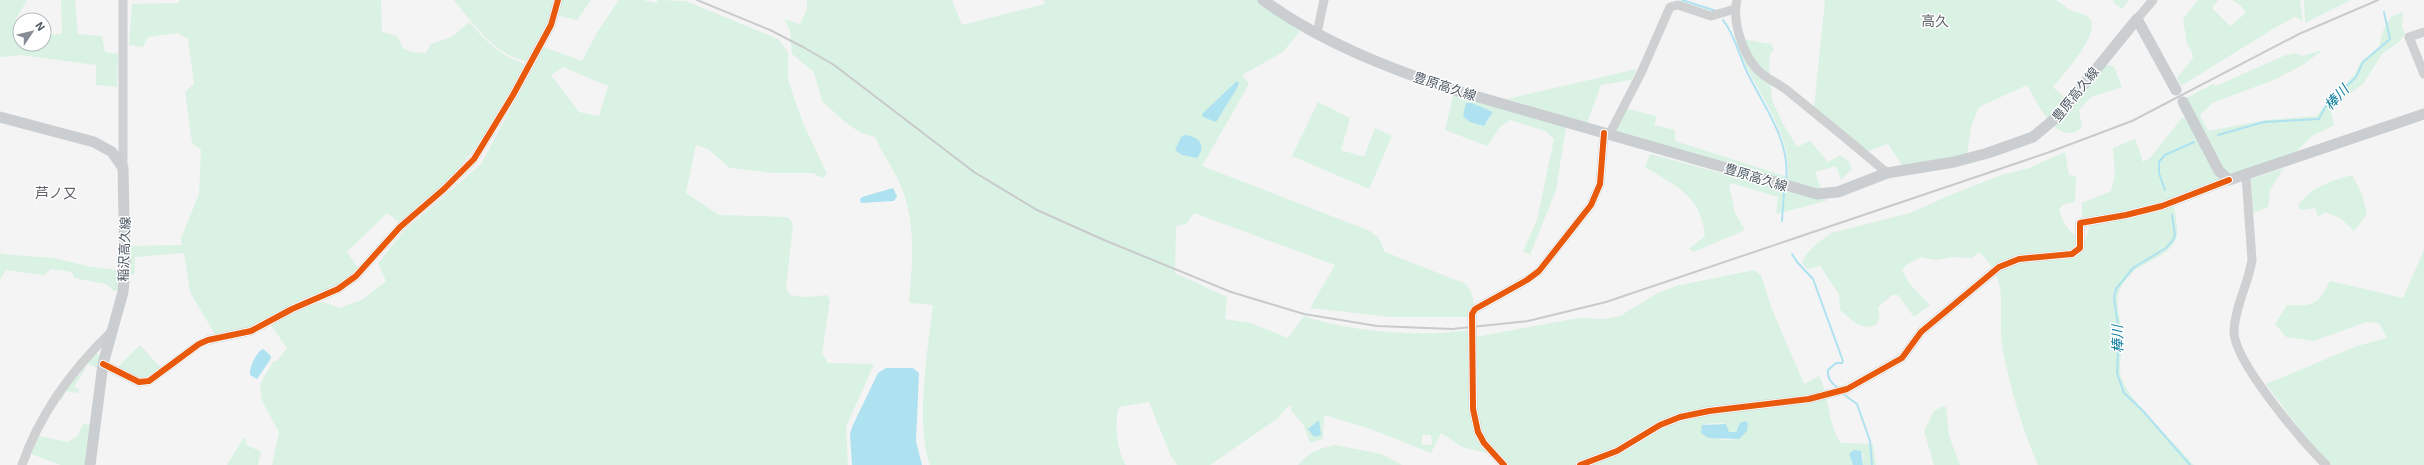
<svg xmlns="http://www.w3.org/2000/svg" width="2424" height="465" font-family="'Exo 2','Noto Sans JP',sans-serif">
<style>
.green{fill:#d9f2e3;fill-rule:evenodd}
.water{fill:#aee2f0}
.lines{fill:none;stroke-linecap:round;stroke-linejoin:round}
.stream{stroke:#aee2f0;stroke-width:2}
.minor{stroke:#ced0d2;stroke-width:9}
.major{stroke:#caced1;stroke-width:11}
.rail{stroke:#c9cacc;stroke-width:2}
.cycleway-casing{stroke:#fff;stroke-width:8}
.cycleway{stroke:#e8590c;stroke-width:6}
.labels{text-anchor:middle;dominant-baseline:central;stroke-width:3;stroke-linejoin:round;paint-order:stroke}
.street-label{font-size:13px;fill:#4a5661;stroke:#fff}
.neighbourhood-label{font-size:14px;fill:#5f6368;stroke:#fff}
.water-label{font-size:14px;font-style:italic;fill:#0c7c9b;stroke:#fff}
</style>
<rect width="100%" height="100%" fill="#f4f4f4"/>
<g class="green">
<polygon points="0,0 27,0 16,19 16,34 20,35 20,44 44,44 44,35 62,34 61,0 75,0 78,34 102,36 105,52 118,54 117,87 96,85 96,65 20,55 0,57"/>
<path d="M179,0H381L382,32L397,36L403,48L411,52L426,53L431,44L452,37L469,22C488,43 499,55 526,65L477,146L446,183L399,222L387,213L347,252L358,268L344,282L328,290L300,300L249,329L216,336L190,292L184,253L135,257V273L120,282L118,291H114L106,284L74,278L72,272L51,269L44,275L6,270L0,280V251L1,254L54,258L91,267L117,270L129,251L130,246L182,245L181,238L199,194L201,150L192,143L185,92L194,84L188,39L177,33L148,37L143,47L129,45L132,4L179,3Z"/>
<path d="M454,0H555L552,17L527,61C496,57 472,22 454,0Z"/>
<polygon points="561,0 591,0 577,20 559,16"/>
<path d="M619,0H643L656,3L658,0L686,1L778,39L788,52V80L803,123L827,174L822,178L813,173H774L730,168L708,149L696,145L686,193L719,215L788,217L793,224L786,288L790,295L807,297L827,295L830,300L822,353L828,363L874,364L846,427L848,465H272L279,432L262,401L260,384L273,362L278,360L287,348L270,324L300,309L323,302L339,308L362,300L386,281L378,263L404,231L481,164L544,47L582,61L598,31ZM563,67L608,86L599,116L579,112L551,75Z"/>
<path d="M807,0H952L962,25L1045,4L1044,0H1259L1300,31L1283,52L1242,75L1249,84L1202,166L1370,231L1378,237L1385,252L1466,284L1471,292L1475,308L1469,309L1468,317H1391L1310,308L1335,265L1194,213L1186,224L1176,226L1175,273L1227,297L1225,319L1251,323L1288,338L1304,316C1345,331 1424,338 1467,330L1468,335L1481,336L1579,318L1604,319L1620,316L1656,294L1676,286L1754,270L1761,275L1771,307L1804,384L1819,376C1830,397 1827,423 1841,443L1873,444L1876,465H1863V454H1849L1853,465H1509L1502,457L1462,447L1441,433L1431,453L1371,429L1324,415L1323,439L1310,443L1304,426L1291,410L1292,405L1287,407L1278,418L1210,465H1177L1171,456L1149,402L1119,407C1114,422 1117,453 1126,465H930C915,426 928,347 933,305L910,303L909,300C913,262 916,220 900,184C893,168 882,153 875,137L861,133L845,122L822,101L814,72L792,54L790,30L784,19L800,24L807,9ZM1722,423L1726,424L1729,432H1736L1739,429V439L1722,440L1705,424ZM1422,435H1431L1432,445H1422Z"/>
<path d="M1825,0H2056C2061,3 2066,8 2072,11C2079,14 2085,12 2090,19C2101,34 2063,74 2053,87L2055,89L2071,103L2103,64L2114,66L2122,87L2091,97L2079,110L2082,127C2058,150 2037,102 2027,85L1979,107L1971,127L1967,154L1903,166L1888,144L1866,152L1814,108Z"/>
<polygon points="2114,0 2129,0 2122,9 2113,2"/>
<polygon points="2198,0 2218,0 2212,8 2230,26 2246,13 2241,6 2232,0 2300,0 2303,21 2295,17 2276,27 2181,86 2177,78 2193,58 2191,50 2187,44 2183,19"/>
<polygon points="2304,0 2351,0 2305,23"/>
<polygon points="2403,12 2402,27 2405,34 2399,42 2382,54 2363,84 2339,102 2331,111 2334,125 2312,136 2292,156 2229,174 2226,172 2186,98 2213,84 2216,86 2286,55 2296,53 2302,56 2323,50 2304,64 2276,79 2212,103 2200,115 2208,131 2266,120 2316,116 2355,74 2360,63 2379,47 2384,28 2392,16"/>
<path d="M1735,38L1771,44L1774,49L1770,54L1769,64L1772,100L1782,122L1797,147L1810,141L1828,162L1840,155L1849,162L1852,169L1841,180L1836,166L1815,172L1821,189H1811L1615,130L1627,109L1657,116L1654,125L1675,130V141L1788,177C1792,143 1765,101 1749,72C1743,62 1740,49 1735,38Z"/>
<polygon points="1637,69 1631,80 1601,85 1587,123 1507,99"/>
<path d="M1453,96L1479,101L1566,127L1556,190L1530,255L1523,251L1537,220L1554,139L1545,131L1510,120L1500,127L1487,146L1445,130ZM1472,103L1493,112L1487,123Z"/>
<polygon points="1318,102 1350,118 1341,150 1364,157 1375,128 1392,136 1369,189 1292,156"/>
<path d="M2182,118H2188L2219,179L2216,184L2173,198C2174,210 2178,224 2177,235C2173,256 2145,260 2132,273C2109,295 2120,308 2122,334C2123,348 2118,364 2121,377C2126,397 2178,446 2194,465H2038C2022,429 2011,390 2003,351C1995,309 2014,286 1979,252L1972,258L1953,257L1936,260L1920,257L1905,266L1902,270L1910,284L1930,305L1914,317L1898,295H1892L1878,307L1879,318L1876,325C1860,331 1852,320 1840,310L1839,294L1820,266L1807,269L1802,263C1805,252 1821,240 1831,233L1910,213L1955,193L2002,175L2029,168L2065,152L2069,175L2076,176L2075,202L2064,204L2059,209C2062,223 2071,236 2085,241L2091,223L2089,217L2082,218V203L2111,191L2115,175L2113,148L2135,139L2143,162L2150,158Z"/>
<path d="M1650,154L1806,196L1826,198V201L1776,214L1778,197L1731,183L1729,186L1735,213L1745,230L1694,252L1689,249L1705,236C1701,195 1677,187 1645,167Z"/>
<polygon points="2284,168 2270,190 2268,207 2253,213 2251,179"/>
<path d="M2352,175L2361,192L2367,214L2354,231L2340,218L2325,212L2318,217L2315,208L2301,210L2298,206C2310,187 2331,181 2352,175Z"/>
<path d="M2424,250V465H2331L2307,439L2266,384L2357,346L2387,338L2379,323L2366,322L2314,341L2286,337L2275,324L2287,305C2314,306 2317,306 2330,281L2403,298Z"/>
<path d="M140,345L161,368C139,383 140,381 117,368Z"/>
<polygon points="96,353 102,356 99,369 88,364 74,387 79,389 79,393 65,391 62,400 59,399"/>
<polygon points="1943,406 1946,407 1949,436 1960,465 1934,465 1924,431 1934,411"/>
<polygon points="83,424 91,425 87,465 61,465 31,454 39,436 68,442 78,436"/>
<polygon points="244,437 247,445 261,452 258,465 227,465"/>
<path d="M1335,445L1381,454L1402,465H1298C1309,452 1318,449 1335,445Z"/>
</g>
<g class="water">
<polygon points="1237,81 1239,83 1237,88 1216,122 1203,117 1202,114"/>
<polygon points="1472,103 1493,112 1484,126 1470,122 1463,116 1466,103"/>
<path d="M1184,135C1199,136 1207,145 1197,158L1182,155L1175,150L1181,137Z"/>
<polygon points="893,188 897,196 894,201 861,203 860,199 862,197"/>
<path d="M263,349L271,356L270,360L257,379L250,375C249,368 256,352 263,349Z"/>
<polygon points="886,368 913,368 919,373 916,441 922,465 852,465 850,434 852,427 878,373"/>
<polygon points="1319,420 1321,435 1314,437 1308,429"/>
<polygon points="1745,421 1748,423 1747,431 1739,439 1708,438 1701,433 1702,425 1726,424 1729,432 1736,432 1740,423"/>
<polygon points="1854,450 1861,451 1863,465 1853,465 1849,454"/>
</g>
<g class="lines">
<g class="stream">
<polyline points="1682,0 1716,11"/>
<path d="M1723,20C1735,35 1739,55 1747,72C1763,105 1791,141 1786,180"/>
<polyline points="2218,135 2264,122 2319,119 2325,107 2356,77 2363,62 2390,39 2384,12"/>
<polyline points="2165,190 2159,173 2159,162 2165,155 2194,142"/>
<polyline points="2172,215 2175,235 2173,240 2166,248 2133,268 2116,289 2114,298 2119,333 2117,373 2124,393 2143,411 2190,465"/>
<polyline points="1782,221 1784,191"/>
<path d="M1792,254L1797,262L1813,279L1843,361L1842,363H1836L1828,370C1827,378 1832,384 1838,388"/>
<polyline points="1842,393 1857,404 1870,441 1872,465"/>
</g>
<g class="minor">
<path d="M1737,0C1732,20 1742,52 1756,68C1765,79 1777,82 1788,91C1821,118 1855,145 1887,173"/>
<polyline points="2137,19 2153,0"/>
<polyline points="2424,32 2409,37 2424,74"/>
<polyline points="1317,33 1324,0"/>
<polyline points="1609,135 1641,73 1670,7 1678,5 1711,16 1735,9"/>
<polyline points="123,168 123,0"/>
<path d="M2246,176L2252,260C2248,285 2235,306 2234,331C2233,361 2303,442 2326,465"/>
<polyline points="103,364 139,382 149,381 199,344 208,340 251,331 292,309 338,289 356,276 400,227 444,189 474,159 513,95 551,25 558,0"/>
<path d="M22,465C40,413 71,371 110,333"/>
<polyline points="1504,465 1484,443 1478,432 1473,409 1472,314 1475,309 1527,280 1539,271 1591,205 1600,184 1604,133"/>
<polyline points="1580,465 1617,451 1660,425 1680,417 1709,411 1809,399 1847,389 1902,358 1921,332 1999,267 2019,259 2072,254 2080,248 2080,223 2126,215 2162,206 2229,180"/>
</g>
<g class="major">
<path d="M1263,0C1321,42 1388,68 1454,90L1817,194L1838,192L1887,173L1954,162L1988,153L2033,137L2058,116L2137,19L2176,90"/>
<polyline points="2183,102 2219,171 2229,180 2424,114"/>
<polyline points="0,117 94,142 112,152 123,168 125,267 123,292 103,364 90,465"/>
</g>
<polyline class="rail" points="697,0 770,30 803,47 834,65 974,172 1037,210 1104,240 1231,292 1304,314 1377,326 1452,329 1528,321 1606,302 2047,153 2132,121 2299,34 2378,0"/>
<g class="cycleway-casing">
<g id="cycleway">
<polyline points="103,364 139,382 149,381 199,344 208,340 251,331 292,309 338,289 356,276 400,227 444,189 474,159 513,95 551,25 558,0"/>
<polyline points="1504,465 1484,443 1478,432 1473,409 1472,314 1475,309 1527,280 1539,271 1591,205 1600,184 1604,133"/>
<polyline points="1580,465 1617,451 1660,425 1680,417 1709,411 1809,399 1847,389 1902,358 1921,332 1999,267 2019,259 2072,254 2080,248 2080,223 2126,215 2162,206 2229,180"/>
</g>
</g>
<use href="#cycleway" class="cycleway"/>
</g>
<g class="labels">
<g class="street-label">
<text transform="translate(1445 86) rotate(18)">豊原高久線</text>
<text transform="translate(2075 94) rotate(-51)">豊原高久線</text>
<text transform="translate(1756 177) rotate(17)">豊原高久線</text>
<text transform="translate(124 249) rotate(-88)">稲沢高久線</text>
</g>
<g class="neighbourhood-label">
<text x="1935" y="20">高久</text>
<text x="56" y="192">芦ノ又</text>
</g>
<g class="water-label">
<text transform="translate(2336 97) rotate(-47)">棒川</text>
<text transform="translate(2117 339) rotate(-91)">棒川</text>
</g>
</g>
<g transform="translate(32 32) rotate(55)"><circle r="19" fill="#ffffff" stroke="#b7bbc0"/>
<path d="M0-3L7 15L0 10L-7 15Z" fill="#868d94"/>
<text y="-6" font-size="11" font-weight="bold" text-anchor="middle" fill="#4a5661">N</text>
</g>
</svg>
